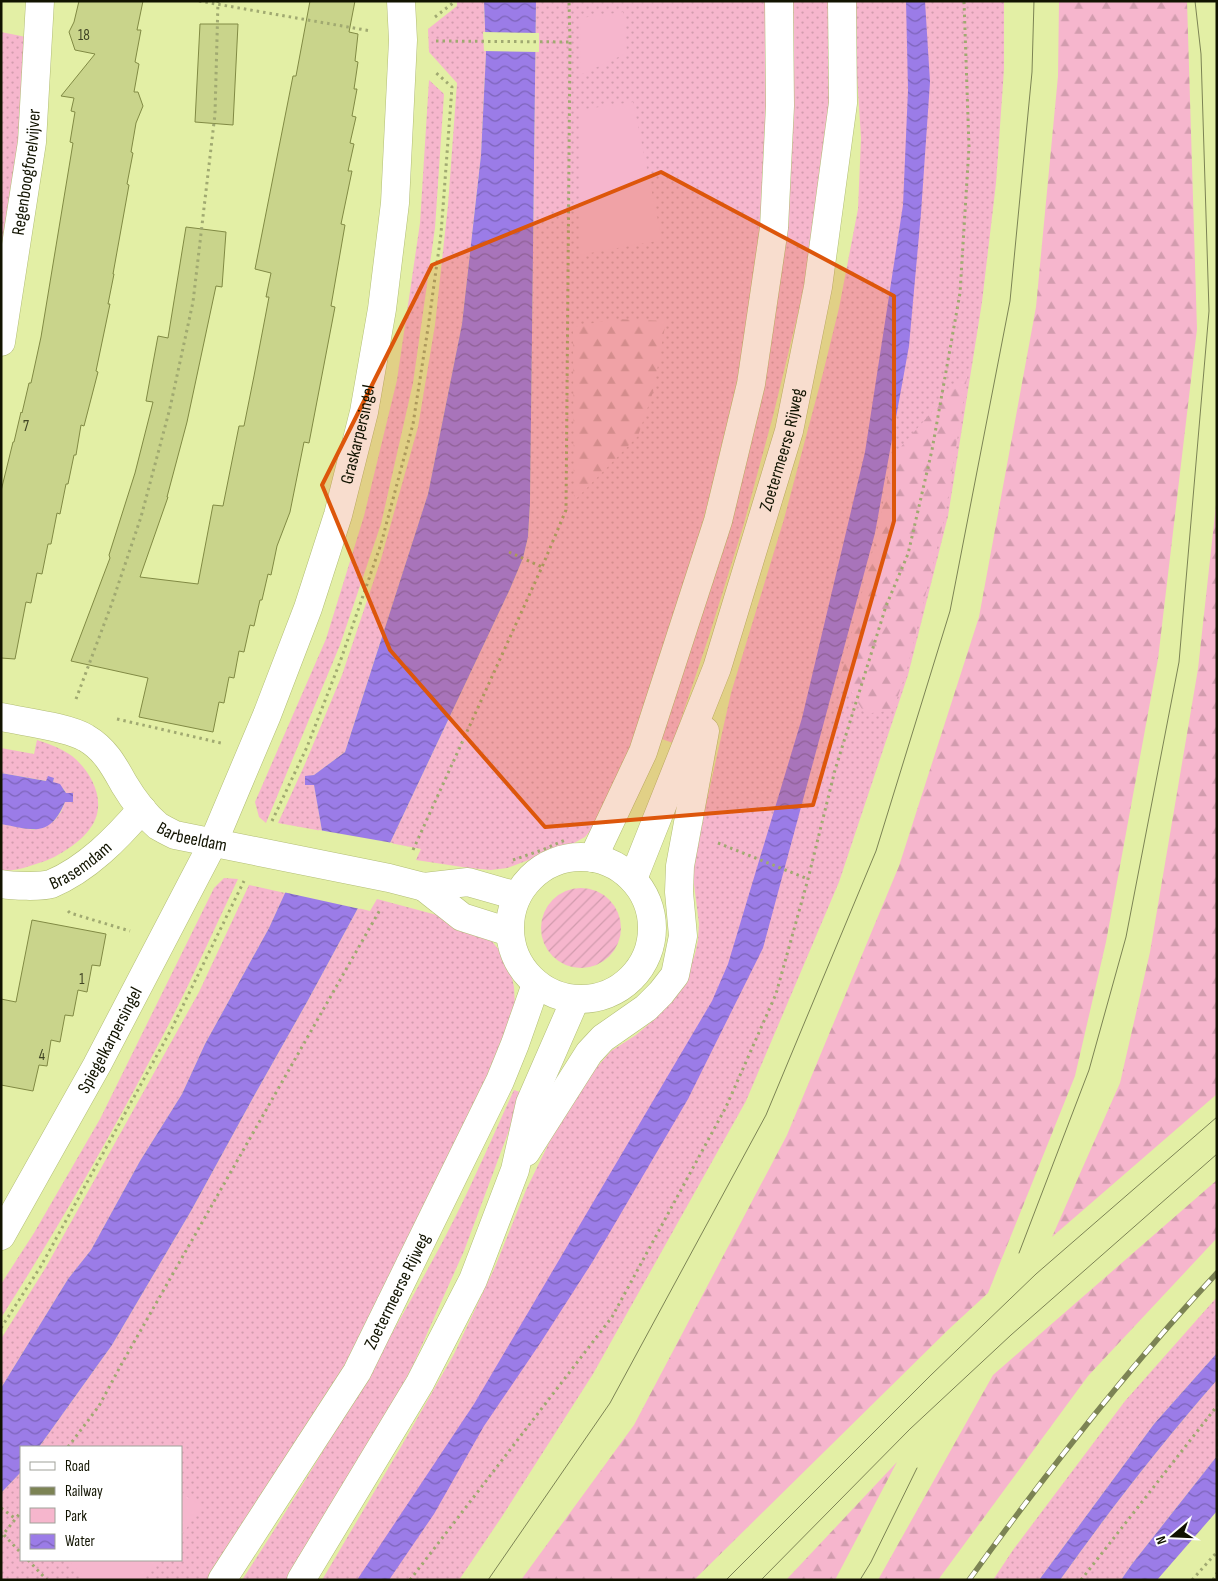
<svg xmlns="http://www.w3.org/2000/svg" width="1218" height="1581" font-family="'Sofia Sans Condensed',sans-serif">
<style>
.grass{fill:url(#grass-dots)}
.forest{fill:url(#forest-firs)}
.park{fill:#f6b6cd}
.garden{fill:url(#garden-furrows)}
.water{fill:url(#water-waves)}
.pier{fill:#e3efa5}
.building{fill:#c9d48b;stroke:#818a44}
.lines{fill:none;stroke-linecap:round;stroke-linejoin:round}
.minor-casing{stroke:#b2bd75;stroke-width:29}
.secondary-casing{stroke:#b2bd75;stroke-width:29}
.path{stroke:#a0a971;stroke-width:3;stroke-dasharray:2.5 4;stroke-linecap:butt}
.minor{stroke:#fff;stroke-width:28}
.secondary{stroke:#fff;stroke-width:28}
.tram{stroke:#7c8354;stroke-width:1}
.rail-casing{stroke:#7c8354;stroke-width:5.5}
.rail{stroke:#fff;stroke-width:4;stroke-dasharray:11;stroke-linecap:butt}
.marked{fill:#dd560b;fill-opacity:0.2;stroke:#dd560b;stroke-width:4;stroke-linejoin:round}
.labels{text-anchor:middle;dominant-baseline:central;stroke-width:4;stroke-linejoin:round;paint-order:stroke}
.number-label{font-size:15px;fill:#3f4323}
.street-label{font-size:18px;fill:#111300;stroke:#fff}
</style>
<defs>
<pattern id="grass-dots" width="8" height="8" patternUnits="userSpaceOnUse" patternTransform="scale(1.25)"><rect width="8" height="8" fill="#f6b6cd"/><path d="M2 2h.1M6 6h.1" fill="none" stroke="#d29cae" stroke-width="1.8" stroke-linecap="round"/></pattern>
<pattern id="forest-firs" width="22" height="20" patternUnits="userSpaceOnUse" patternTransform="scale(1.25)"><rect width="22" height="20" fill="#f6b6cd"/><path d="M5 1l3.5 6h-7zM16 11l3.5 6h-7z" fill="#d29cae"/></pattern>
<pattern id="garden-furrows" width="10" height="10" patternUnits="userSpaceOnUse" patternTransform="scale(1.25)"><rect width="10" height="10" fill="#f6b6cd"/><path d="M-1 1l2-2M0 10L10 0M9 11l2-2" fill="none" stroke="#d29cae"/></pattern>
<pattern id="water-waves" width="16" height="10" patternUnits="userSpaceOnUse" patternTransform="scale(1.25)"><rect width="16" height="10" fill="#9b7ce7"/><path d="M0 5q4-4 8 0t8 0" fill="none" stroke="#7d64b9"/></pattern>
</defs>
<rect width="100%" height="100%" fill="#e3efa5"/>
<g class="grass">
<polygon points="457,1 484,1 486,53 481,155 462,324 428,494 345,752 314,775 305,777 305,785 314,784 322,831 278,823 305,764 342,675 381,559 418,427 435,325 448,205 457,83 429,52 428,29 457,6"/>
<polygon points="536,1 767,1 767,80 762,211 740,368 711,490 685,589 643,714 620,773 598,822 585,837 574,843 507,868 491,870 469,868 416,860 421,849 390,843 510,589 523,558 528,537 530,503"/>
<polygon points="793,1 830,1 829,103 819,208 811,260 773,416 743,527 709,636 673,743 659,738 696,632 791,95"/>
<polygon points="855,1 1004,1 1004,69 996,183 982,302 948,516 908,675 839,882 746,1101 593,1374 501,1518 459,1580 322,1580 402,1445 454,1354 495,1267 526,1190 567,1106 591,1074 611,1051 636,1035 657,1017 671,1000 688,973 695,954 698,940 699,924 693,876 696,849 731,693 784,519 823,373 839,308 858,209 861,138 855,45"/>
<polygon points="1,32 31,38 1,291"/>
<polygon points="429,80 444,94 435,228 413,383 381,524 340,645 266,823 259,817 255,802 326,639 364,516 397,380 420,223"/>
<path d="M37,740C49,744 61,748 72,756C92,772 108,803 91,827C86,835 78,842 69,848C60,854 50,860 39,863C27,867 14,872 1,870V824L34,830L54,821L61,812L65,802L73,793H66L64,789L53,782L54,778L47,781L1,773V748L34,754Z"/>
<path d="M224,878L238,879C215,927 194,975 170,1022C118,1123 62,1222 1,1318V1284L34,1233L100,1119L214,888Z"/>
<polygon points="249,885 285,893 269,928 205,1044 182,1094 140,1161 91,1250 68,1279 1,1388 1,1339 46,1267 199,992"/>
<polygon points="377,899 448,918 486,934 503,955 510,969 514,987 515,1006 498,1069 350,1357 211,1580 1,1580 1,1493 21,1472 21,1560 181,1560 181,1447 39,1447 112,1345 191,1211 254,1096 307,1002 358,908 370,911"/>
<path d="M514,1090L523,1093L464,1251L413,1365L353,1479L291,1580H242C314,1470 381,1356 443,1241C469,1192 491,1140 514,1090Z"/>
<polygon points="1217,1297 1217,1353 1154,1424 1039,1580 993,1580 1013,1550 1125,1401"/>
<path d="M1217,1380V1456L1132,1564L1121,1580H1060C1109,1511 1161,1444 1217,1380Z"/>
</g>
<g class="forest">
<polygon points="1059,1 1187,1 1197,329 1158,659 1106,942 1075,1076 988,1293 949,1329 694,1580 521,1580 634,1425 787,1135 899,866 979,617 1036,307 1058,76"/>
<polygon points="614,319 666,321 653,392 638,436 574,501 573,327"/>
<polygon points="968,371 945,516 906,673 893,710 865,714 841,675 877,534 892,457"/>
<polygon points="1217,496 1217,1094 1052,1237 1120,1083 1150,952 1198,669"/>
<polygon points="1217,1180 1217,1238 1088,1376 938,1580 878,1580 993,1375"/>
<polygon points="897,1462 835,1580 786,1580"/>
</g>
<g class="park">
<polygon points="623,12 627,53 580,75 581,18"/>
<polygon points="633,102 662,240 579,255 579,110"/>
<polygon points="181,1493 202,1506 181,1536"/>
<polygon points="68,1560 162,1560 143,1580 87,1580"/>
</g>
<circle class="garden" cx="581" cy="928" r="40"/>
<g class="water">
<polygon points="484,1 536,1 530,503 528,537 523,558 510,589 390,843 358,908 307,1002 254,1096 191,1211 112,1345 39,1447 21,1447 21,1472 1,1493 1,1388 68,1279 91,1250 140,1161 182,1094 205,1044 269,928 285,893 322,831 314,785 305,785 305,776 314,775 345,752 428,494 462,324 481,155 486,53"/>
<polygon points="906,1 925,1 930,82 921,213 909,346 875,533 763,948 688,1099 593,1261 541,1342 484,1426 434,1514 389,1580 357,1580 474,1404 712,1001 728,964 802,718 865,452 903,205 908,90"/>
<path d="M1,773L46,781L48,776L54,778L53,782L60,784L66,793H73V802H65C50,838 33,830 1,824Z"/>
<path d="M1217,1353V1380C1161,1444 1109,1511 1060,1580H1039L1154,1424Z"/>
<polygon points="1217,1456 1217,1511 1157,1580 1121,1580 1132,1564"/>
</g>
<g class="pier">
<polygon points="483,32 539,33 539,52 484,51"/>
<polygon points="319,830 393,843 360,909 283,892"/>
</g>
<g class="building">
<polygon points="79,1 143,1 137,30 141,30 135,62 139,64 134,92 138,92 143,106 136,123 131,152 133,153 127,184 129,185 113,274 114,274 108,304 110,304 96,371 98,372 84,426 81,425 76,455 74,455 68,484 66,484 60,514 57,513 51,544 48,544 42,574 37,573 31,603 26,602 15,659 1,658 1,491 13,442 14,442 21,412 22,413 29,383 31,383 41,337 73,143 70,142 75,112 71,111 74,98 61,96 95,54 75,50 69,32 74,22"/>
<polygon points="310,1 355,1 349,32 358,34 355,61 358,62 354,89 357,89 352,116 356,117 350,143 354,144 348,171 352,171 341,224 345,225 331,306 335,307 309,443 304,442 290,512 277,546 271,575 268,574 262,600 260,600 254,626 250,625 244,652 239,651 234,678 229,677 224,703 219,702 213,732 139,717 148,678 71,661 110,558 109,555 135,473 153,402 146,401 158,336 168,338 186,227 226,232 222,287 216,286 187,422 167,497 168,497 140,577 198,584 213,505 223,506 239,426 244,426 254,376 269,297 266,297 271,273 255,269 293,76 296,76"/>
<polygon points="200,24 238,24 233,125 195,122"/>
<polygon points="32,920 106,934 100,966 92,965 87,992 78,990 73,1016 65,1015 60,1042 51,1040 47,1066 39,1065 33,1091 1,1085 1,999 16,1002"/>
</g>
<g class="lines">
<g class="minor-casing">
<g id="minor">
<path id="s1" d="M1,342L32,142L40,1"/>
<path id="s2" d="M1,717C24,722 68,727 86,738C105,749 114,766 124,784C133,799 145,815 158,826C163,829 169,832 175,835L389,878L424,887L468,882L517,896"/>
<path id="s3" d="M1,884C12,886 41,887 51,884C87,869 117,838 142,809"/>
<polyline points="424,887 462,917 509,932"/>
<path id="s4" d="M1,1236L97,1065L213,843L267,715L308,608L338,515L364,412L382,309L395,203L403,40L401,1"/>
</g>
</g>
<g class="secondary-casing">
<g id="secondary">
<circle cx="581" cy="928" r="71"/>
<polyline points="593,858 643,752 718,521 751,384 774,228 780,106 779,1"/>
<path id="s5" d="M633,879L717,668L789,431L818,287L843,103L842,1"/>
<polyline points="526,1152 589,1053 603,1038 646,1008 661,993 675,975 683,936 679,892 680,866 705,731"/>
<path id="s6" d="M222,1580L357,1372L500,1081L515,1044L536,984"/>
<polyline points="301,1580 420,1383 473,1280 515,1170 530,1103 575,1000"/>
</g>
</g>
<g class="path">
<polyline points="199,1 371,31"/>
<polyline points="435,17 453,3 453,1"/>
<polyline points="436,41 570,42"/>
<polyline points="509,552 542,567"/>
<polyline points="76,699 112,603 141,517 170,408 193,302 215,114 218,1"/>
<polyline points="117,719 221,743"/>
<polyline points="272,821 307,747 340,662 381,544 413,424 428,328 441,234 452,87 434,71"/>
<polyline points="718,843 808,879"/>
<polyline points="413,850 542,567 566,510 570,42 569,1"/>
<polyline points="513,860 542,850 565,840"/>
<polyline points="68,911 70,913 130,931"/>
<polyline points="1,1328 41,1266 172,1028 244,881"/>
<polyline points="68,1447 99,1406 121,1365 381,908"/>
<polyline points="1,1508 16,1519"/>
<polyline points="4,1535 21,1553"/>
<polyline points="1,1537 21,1512"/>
<polyline points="28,1560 47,1580"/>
<polyline points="410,1580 612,1317 726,1107 776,994 808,879 835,770 886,606 908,554 932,450 960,293 969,147 964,1"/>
<polyline points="1081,1580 1217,1406"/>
<polyline points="1192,1580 1217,1552"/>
<polyline points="1213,1580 1217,1573"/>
</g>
<use href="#minor" class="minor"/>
<use href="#secondary" class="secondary"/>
<g class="tram">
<polyline points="1019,1253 1089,1070 1126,937 1179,662 1209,311 1201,54 1195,1"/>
<polyline points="488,1580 610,1403 766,1115 876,851 950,611 1010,301 1032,72 1034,1"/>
<polyline points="726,1580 931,1375 1036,1274 1217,1117"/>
<polyline points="761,1580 910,1429 1011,1335 1217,1154"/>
<polyline points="860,1580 871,1562 917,1468"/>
</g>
<g class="rail-casing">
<path id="rail" d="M969,1580C1046,1473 1127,1369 1217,1273"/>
</g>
<use href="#rail" class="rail"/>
</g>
<path class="marked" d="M661,172L894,296V521L813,805L545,827L390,650L322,485L432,265Z"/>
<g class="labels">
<g class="number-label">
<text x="84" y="35">18</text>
<text x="26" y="426">7</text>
<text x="82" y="979">1</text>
<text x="42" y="1055">4</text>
</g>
<g class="street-label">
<text stroke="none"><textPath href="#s1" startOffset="172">Regenboogforelvijver</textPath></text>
<text stroke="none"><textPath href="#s4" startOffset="881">Graskarpersingel</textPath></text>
<text stroke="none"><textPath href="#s5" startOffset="455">Zoetermeerse Rijweg</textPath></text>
<text stroke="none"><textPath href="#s2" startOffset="239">Barbeeldam</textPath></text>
<text stroke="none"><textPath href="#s3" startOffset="85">Brasemdam</textPath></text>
<text stroke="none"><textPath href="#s4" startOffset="224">Spiegelkarpersingel</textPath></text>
<text stroke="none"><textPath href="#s6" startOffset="338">Zoetermeerse Rijweg</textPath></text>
</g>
</g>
<rect width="1218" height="1581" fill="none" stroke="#111300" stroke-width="5"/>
<rect x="20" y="1446" width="162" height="115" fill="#ffffff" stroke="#a0a199"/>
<rect x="30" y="1462" width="25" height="8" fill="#ffffff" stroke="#a0a199"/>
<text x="65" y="1471" font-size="15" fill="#111300">Road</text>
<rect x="30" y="1487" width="25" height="8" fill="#7c8354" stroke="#a0a199"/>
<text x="65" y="1496" font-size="15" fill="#111300">Railway</text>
<rect x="30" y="1508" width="25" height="15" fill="#f6b6cd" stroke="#a0a199"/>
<text x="65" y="1521" font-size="15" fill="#111300">Park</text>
<rect x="30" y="1534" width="25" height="15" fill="url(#water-waves)" stroke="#a0a199"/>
<text x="65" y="1546" font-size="15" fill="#111300">Water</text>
<g transform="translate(1173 1536) rotate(251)" stroke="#ffffff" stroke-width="4" paint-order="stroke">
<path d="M0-4L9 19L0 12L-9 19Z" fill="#111300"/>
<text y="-8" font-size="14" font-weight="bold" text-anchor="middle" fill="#111300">N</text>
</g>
</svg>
